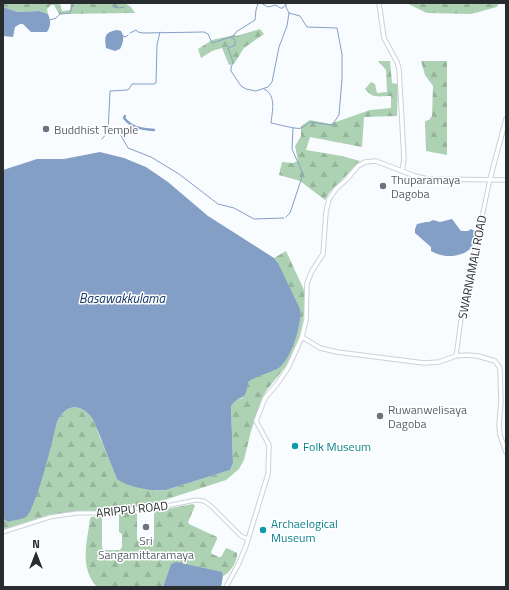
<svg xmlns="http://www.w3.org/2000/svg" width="509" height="590" font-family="'Titillium Web',sans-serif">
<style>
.forest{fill:url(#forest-firs)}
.water{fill:#849fc5}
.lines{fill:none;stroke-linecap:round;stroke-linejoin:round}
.stream{stroke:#849fc5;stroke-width:1}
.canal{stroke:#849fc5;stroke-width:2.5}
.tertiary-casing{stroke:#c9d2d8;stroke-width:5}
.secondary-casing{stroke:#c9d2d8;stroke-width:5.5}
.tertiary{stroke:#fff;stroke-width:3}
.secondary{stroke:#fff;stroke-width:3.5}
.worship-dot{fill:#6b7280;stroke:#fff;stroke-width:1.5}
.culture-dot{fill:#0f9aa8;stroke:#fff;stroke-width:1.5}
.labels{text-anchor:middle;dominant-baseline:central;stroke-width:3;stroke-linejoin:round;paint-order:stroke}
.worship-label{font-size:12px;fill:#5b616d;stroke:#fff;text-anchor:start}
.street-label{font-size:12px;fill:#292c2f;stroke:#fff}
.culture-label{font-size:12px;fill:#0d838f;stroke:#fff;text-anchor:start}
.water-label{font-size:13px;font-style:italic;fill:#133868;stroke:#fff}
</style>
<defs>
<pattern id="forest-firs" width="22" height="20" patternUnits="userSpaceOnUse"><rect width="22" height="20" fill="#add2b3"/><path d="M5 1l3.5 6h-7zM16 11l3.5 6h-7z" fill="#95b49a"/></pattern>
</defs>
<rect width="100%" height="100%" fill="#f9fcff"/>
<g class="forest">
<polygon points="3,3 60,3 62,11 70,10 71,3 125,3 131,7 135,13 59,14 54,5 51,5 47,9 48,14 39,11 18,12 3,7"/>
<polygon points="408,3 499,3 497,7 471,14 427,13 410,5"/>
<polygon points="260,29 264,34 244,48 234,64 229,65 222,48 212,51 201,58 198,49 212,40 234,35 236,36"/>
<path d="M378,61H390L392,83L398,84L397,116L364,117L362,147L310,137L306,150L342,156L360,161L329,193L325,200L300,181L279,175L282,162L293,163L298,161L295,146L301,136V126L310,120L330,124L370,110L391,108V96C379,96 372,99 365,89L371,82L375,84L377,93L387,92L386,70Z"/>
<polygon points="421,61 447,61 447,155 426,151 425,121 429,120 432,116 433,86 425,75"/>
<path d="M286,251L304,290V314L303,321L299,338L286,366L266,391L262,399L251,431L244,460L239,469L226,480L140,508L98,513H77L50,517L3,532V514L4,519L28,515L35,500L57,422C65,404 80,402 92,418C95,423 97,430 99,435C105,450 111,464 117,479L157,491L166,490L230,470L233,463L231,406L235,400L243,398L247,382L252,379L278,263L274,258Z"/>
<path d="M193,504L195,506L188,522L189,524L217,537V539L211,552L212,554L219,557H221L226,548L229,549L237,553C238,561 230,573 223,576L221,572L171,564L163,587H97C79,568 87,542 90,519L91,517L100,516L102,519V548L104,550H120L122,547V534L119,532V515L121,512H134L137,514V539L139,542H152L154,539V514L156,511Z"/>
</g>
<g class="water">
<path d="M3,7L18,12L39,11L48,14C51,21 51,26 47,32H31L23,24H20L15,27L13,37L3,36Z"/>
<path d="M117,30L121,31C125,37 123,43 120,49L115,51L106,48C104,36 105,32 117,30Z"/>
<path d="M100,152L124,158L146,167L168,182L208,216L274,258L278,263L300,309C302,324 291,361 277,369C267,374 256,376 248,382C245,405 241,392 231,406L233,463L230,470L166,490C152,492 128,487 117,479C111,464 105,450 100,436C97,430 95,423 92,418C80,402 65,404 57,422C53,438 36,510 26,517C21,520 13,520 8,522L4,519L3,514V170L37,159H64Z"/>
<path d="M452,219L461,231H468L471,229L475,231C475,237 474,245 470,249C460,258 442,258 431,251V247L415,233V229L417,224L426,222H429L433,220L440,222Z"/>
<polygon points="176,562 222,572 223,576 221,587 163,587 171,564"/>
</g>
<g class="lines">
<g class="stream">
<polyline points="115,3 114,7 119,8 124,7"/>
<polyline points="258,3 256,10 255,20 236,32 235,34 231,37 235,40 235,45 228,48 233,62 231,68 231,71 241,86 246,89 256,91 268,87 272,82 279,47 287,26 289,13"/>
<polyline points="261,3 268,7 276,5 280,8 283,8 286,4"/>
<polyline points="50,20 56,18 60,14 70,13 73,3"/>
<polyline points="130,33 136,30 138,32 143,33 204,32 208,34 212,43 231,37"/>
<polyline points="123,36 126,37 128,35"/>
<path d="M264,89C277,95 272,112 271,123C277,124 298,130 301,128C304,127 307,124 310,122L332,125L339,115L342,79V54L337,28L307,27L300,16L289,13L286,7V3"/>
<polyline points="108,132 120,134 128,148 151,157 179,174 218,204 234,208 254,219 284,218"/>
<polyline points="102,139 108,132 110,91 127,90 129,89 132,84 154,84 156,83 157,45 160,32"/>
<polyline points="286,217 290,213 303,174 292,149 293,128"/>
</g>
<path class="canal" d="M125,116L124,118C132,128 141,129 154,130"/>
<g class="tertiary-casing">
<g id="tertiary">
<polyline points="456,356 462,312 490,179"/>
<polyline points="3,532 50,517 77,513 98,513 140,508 166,506 196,500 204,501 211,506 241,536 248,539"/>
</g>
</g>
<g class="secondary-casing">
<g id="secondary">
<polyline points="379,3 384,38 397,62 399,69 404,159 402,171"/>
<polyline points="490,179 506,119"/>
<polyline points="302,337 320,348 337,352 424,363 439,362 456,356 467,355 478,356 495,361 500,368 501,402 499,425 500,435 506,452"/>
<polyline points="226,587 239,563 246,546 268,474 269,445 256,421 265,398 277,384 288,368 302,337 306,320 307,283 312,271 323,254 326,212 329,199 336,189 347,179 358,166 365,162 376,161 415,176 428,179 506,180"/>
</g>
</g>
<use href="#tertiary" class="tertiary"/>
<use href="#secondary" class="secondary"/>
</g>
<g class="worship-dot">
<circle cx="46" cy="129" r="4"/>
<circle cx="383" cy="186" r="4"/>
<circle cx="380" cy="416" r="4"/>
<circle cx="146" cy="527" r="4"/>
</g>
<g class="culture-dot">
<circle cx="295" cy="446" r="4"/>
<circle cx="263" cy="530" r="4"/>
</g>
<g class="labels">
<g class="worship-label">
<text x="54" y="129">Buddhist Temple</text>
<text x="391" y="179">Thuparamaya<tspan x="391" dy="14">Dagoba</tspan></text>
<text x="388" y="409">Ruwanwelisaya<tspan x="388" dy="14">Dagoba</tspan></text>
<text x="146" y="540" text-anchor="middle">Sri<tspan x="146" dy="14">Sangamittaramaya</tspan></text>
</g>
<g class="street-label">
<text transform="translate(472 267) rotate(-79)">SWARNAMALI ROAD</text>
<text transform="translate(132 509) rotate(-6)">ARIPPU ROAD</text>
</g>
<g class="culture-label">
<text x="303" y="446">Folk Museum</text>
<text x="271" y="523">Archaelogical<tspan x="271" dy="14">Museum</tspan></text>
</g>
<g class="water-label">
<text x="122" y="298">Basawakkulama</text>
</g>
</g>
<rect width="509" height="590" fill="none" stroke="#292c2f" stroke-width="8"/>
<g transform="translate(36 554)" stroke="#ffffff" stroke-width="3" paint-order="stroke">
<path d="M0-3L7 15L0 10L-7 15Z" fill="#292c2f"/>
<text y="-6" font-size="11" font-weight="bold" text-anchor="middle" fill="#292c2f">N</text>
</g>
</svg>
